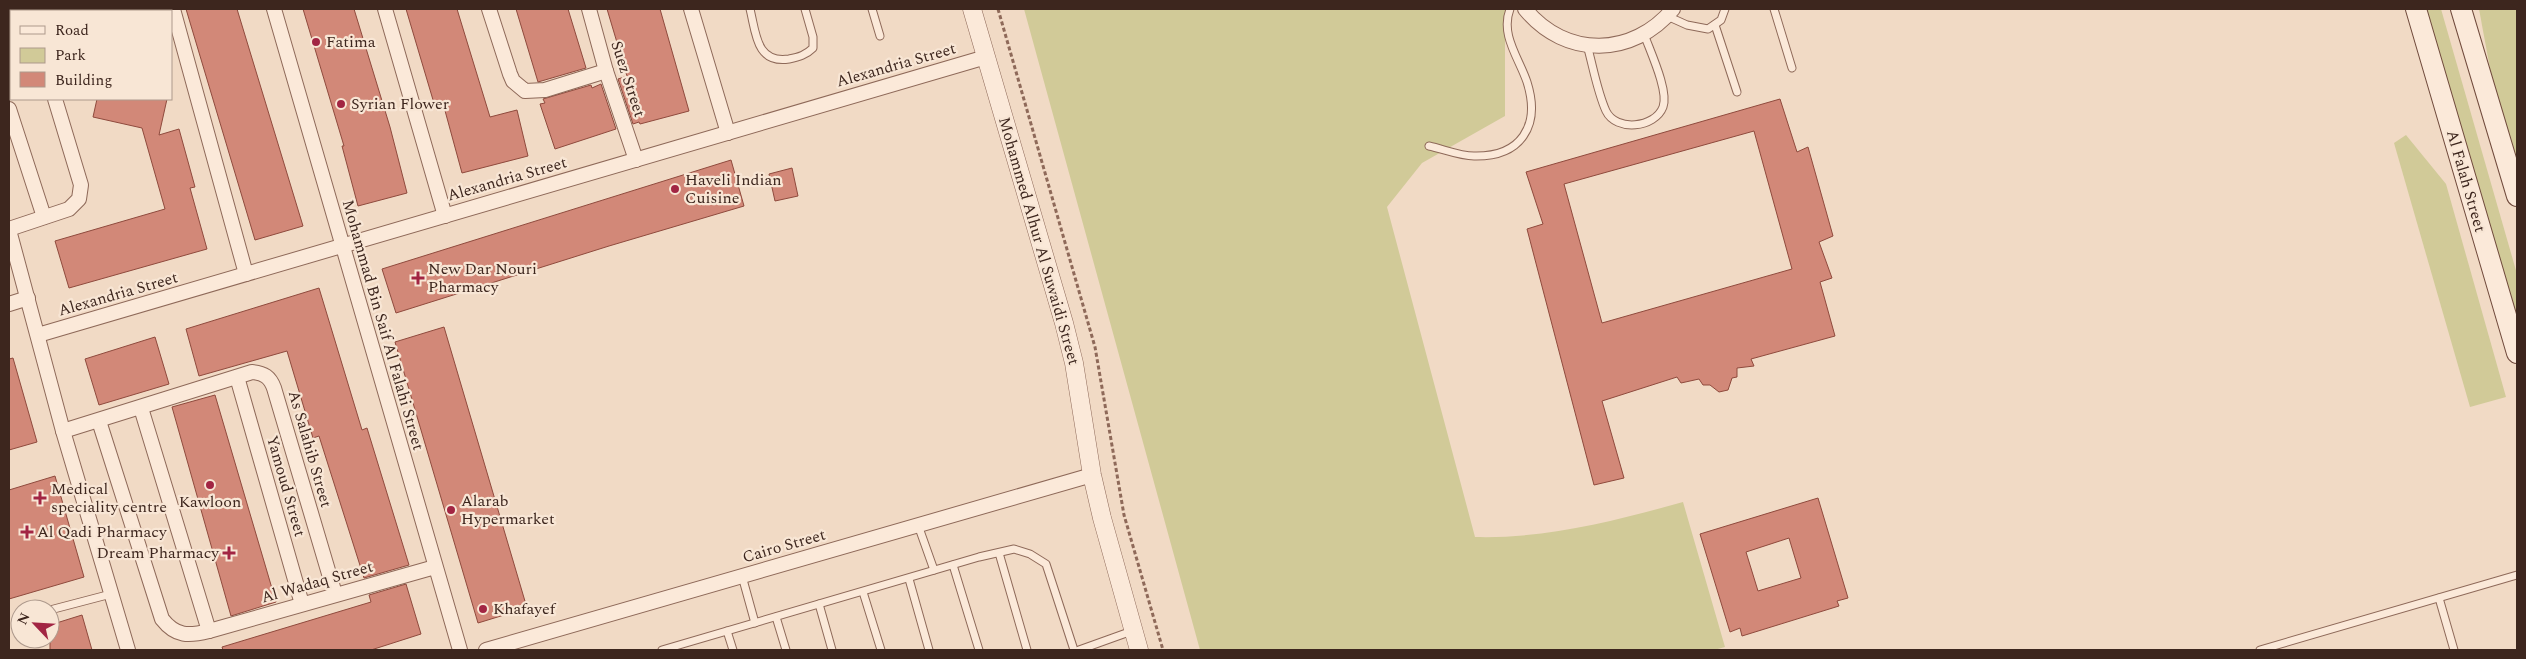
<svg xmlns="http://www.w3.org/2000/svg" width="2526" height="659" font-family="Spectral,serif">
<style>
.green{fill:#d1ca98}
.building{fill:#d28878;stroke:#8f4a3d;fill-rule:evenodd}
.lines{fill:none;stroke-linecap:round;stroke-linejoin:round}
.service-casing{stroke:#8e6959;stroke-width:9}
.minor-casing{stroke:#8e6959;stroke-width:16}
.tertiary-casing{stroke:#8e6959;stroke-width:19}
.secondary-casing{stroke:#704a3c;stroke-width:22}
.path{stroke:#8e6959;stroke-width:3;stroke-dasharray:4 2.5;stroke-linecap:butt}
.service{stroke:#fbe9d9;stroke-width:7}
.minor{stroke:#fbe9d9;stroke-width:14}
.tertiary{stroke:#fbe9d9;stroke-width:18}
.secondary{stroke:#fbe9d9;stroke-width:20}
.poi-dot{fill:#a22543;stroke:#f8e6d5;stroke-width:2}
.labels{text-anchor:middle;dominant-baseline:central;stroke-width:4.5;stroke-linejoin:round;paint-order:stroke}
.poi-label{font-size:16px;fill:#3d261e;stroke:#f8e6d5;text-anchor:start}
.street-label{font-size:16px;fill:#3d261e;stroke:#f8e6d5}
</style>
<rect width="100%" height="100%" fill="#f1dac5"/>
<g class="green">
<path d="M1024,9H1505V116L1422,163L1387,207L1475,537C1545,539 1615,521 1683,502L1725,647L1714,650H1200Z"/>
<polygon points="2424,9 2441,9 2517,274 2517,326"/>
<polygon points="2479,9 2517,9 2517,162 2494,90"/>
<polygon points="2406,135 2446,184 2506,397 2470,407 2394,143"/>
</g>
<g class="building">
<polygon points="186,9 237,9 303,226 255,240"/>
<polygon points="303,9 354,9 390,127 407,193 358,206 342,146 344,146"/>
<polygon points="406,9 457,9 490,117 517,110 528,156 462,173 444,107 436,110"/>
<polygon points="516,9 568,9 586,68 538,82"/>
<polygon points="607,9 660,9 689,111 640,124 639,122 633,124 618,79 627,76"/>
<polygon points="601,84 616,129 555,149 540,104 545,103 543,99 591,85 592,88"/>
<polygon points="97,99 167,99 159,135 179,129 195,187 190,188 207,249 69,288 55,241 165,209 142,128 93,117"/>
<path d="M1780,99L1797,152L1808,147L1833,236L1819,242L1832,278L1820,282L1835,336L1751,359L1754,366L1737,368V377L1732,378L1728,390L1719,392L1710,385H1703L1699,379L1681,383L1677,377L1602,401L1624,478L1594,485L1527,229L1543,224L1526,172ZM1754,131L1792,269L1602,323L1564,184Z"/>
<polygon points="731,160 744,206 609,246 396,313 382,269"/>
<polygon points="792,168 798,196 775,201 769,174"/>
<polygon points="319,288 362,430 367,428 409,565 364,578 319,436 313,438 287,351 199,376 186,329"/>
<polygon points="444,327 527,608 478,623 395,342"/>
<polygon points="155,337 169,384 99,405 85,359"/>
<polygon points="13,358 37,442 9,450 9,359"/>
<polygon points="215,395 276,602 231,616 172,407"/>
<polygon points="55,476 84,577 9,599 9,490"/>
<path d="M1818,498L1848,598L1837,601L1839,606L1742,636L1740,628L1730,632L1700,534ZM1789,538L1801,578L1758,591L1746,552Z"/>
<polygon points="406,584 421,634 371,650 223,650 222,647 371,602 369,595"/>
<polygon points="82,615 92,650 50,650 50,625"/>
</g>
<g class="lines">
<g class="service-casing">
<g id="service">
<path d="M750,9C756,33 756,64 789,59C799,57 806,55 813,48V37L805,9"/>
<polyline points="872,9 880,36"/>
<polyline points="1774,9 1792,68"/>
<polyline points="1667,16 1687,25 1708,29 1721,20 1725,9"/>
<polyline points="1715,25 1737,92"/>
<path d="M1587,45C1593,66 1597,91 1606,111C1616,132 1655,128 1663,107C1669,91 1650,51 1644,34"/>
<path d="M1429,146C1443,149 1460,156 1474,156C1521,157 1541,126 1527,82C1519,58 1500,35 1510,9"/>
<polyline points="918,525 934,570"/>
<polyline points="999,553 1027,650"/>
<polyline points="953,565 979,650"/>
<polyline points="742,576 755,623"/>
<polyline points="909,579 929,650"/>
<polyline points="863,592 881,650"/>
<polyline points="2439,598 2454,650"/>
<polyline points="819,604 832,650"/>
<polyline points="50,610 111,594"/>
<polyline points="776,617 786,650"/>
<polyline points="18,618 20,618"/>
<polyline points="727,631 733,650"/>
<polyline points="662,650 979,557 1014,549 1030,554 1046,564 1074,650"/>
<polyline points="1079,650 1132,631"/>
<polyline points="2260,650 2517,575"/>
</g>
</g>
<g class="minor-casing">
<g id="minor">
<polyline points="28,9 29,11"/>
<polyline points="173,9 246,274"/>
<polyline points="274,9 460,650"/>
<polyline points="385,9 445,216"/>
<polyline points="489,9 510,74 513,81 525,91 545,90 606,71"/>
<polyline points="589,9 606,71 636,160"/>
<polyline points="691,9 728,133"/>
<path d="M1525,9C1566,59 1633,57 1673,9"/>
<polyline points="9,109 44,217"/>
<polyline points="9,229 69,209 79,199 81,185 55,99"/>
<polyline points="9,230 63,431 128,650"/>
<polyline points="9,304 28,298"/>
<polyline points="38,335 986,57"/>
<polyline points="237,377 302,604"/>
<polyline points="141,408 209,631"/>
<path d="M99,421L162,619C176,637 189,636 209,631L435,567"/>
<path d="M63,431L252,372C264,373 270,377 274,388L335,594"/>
<polyline points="486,650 1092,475"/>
</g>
</g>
<g class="tertiary-casing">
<polyline id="tertiary" points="972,9 1064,323 1074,363 1092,475 1102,518 1139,650"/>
</g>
<g class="secondary-casing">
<g id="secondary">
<polyline points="2416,9 2517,353"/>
<polyline points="2461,9 2517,196"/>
</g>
</g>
<polyline class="path" points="998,9 1095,347 1124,515 1163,650"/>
<use href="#service" class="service"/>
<use href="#minor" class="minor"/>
<use href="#tertiary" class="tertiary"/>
<use href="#secondary" class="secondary"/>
</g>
<g class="poi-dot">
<circle cx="316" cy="42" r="5"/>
<circle cx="341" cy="104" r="5"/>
<circle cx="675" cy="189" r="5"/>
<path d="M415.5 270.5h5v5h5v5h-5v5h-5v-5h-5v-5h5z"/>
<circle cx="210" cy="485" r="5"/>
<path d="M37.5 490.5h5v5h5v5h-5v5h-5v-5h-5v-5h5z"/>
<circle cx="451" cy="510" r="5"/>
<path d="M24.5 524.5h5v5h5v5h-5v5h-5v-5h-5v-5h5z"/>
<path d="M226.5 545.5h5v5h5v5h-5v5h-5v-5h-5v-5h5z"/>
<circle cx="483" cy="609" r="5"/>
</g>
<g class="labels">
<g class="poi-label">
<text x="326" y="42">Fatima</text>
<text x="351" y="104">Syrian Flower</text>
<text x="685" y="180">Haveli Indian<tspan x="685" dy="18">Cuisine</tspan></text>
<text x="428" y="269">New Dar Nouri<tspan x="428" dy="18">Pharmacy</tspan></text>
<text x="51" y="489">Medical<tspan x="51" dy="18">speciality centre</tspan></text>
<text x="461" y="501">Alarab<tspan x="461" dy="18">Hypermarket</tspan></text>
<text x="210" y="502" text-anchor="middle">Kawloon</text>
<text x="37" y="532">Al Qadi Pharmacy</text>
<text x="219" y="553" text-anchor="end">Dream Pharmacy</text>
<text x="493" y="609">Khafayef</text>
</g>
<g class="street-label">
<text transform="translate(896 65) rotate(-16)">Alexandria Street</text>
<text transform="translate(628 79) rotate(72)">Suez Street</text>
<text transform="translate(507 179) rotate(-16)">Alexandria Street</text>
<text transform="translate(2466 181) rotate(74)">Al Falah Street</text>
<text transform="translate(1039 241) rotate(74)">Mohammed Alhur Al Suwaidi Street</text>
<text transform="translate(118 294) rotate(-16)">Alexandria Street</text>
<text transform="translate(383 325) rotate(74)">Mohammad Bin Saif Al Falahi Street</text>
<text transform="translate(310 449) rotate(74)">As Salahib Street</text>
<text transform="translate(286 486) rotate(74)">Yamoud Street</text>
<text transform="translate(784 546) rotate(-16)">Cairo Street</text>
<text transform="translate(317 582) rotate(-16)">Al Wadaq Street</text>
</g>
</g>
<rect width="2526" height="659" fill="none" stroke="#3d261e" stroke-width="20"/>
<rect x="10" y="10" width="162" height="90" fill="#f8e6d5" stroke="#ad998c"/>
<rect x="20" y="26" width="25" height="8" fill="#fbe9d9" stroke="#ad998c"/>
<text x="55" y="35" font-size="15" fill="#3d261e">Road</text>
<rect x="20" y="48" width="25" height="15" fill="#d1ca98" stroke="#ad998c"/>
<text x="55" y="60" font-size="15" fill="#3d261e">Park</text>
<rect x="20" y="72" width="25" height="15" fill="#d28878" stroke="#ad998c"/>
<text x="55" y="85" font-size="15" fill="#3d261e">Building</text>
<g transform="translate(35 624) rotate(295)"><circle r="24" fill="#f8e6d5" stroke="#ad998c"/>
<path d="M0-4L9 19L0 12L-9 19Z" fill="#a22543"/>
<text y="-8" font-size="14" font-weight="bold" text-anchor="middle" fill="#3d261e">N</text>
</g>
</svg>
